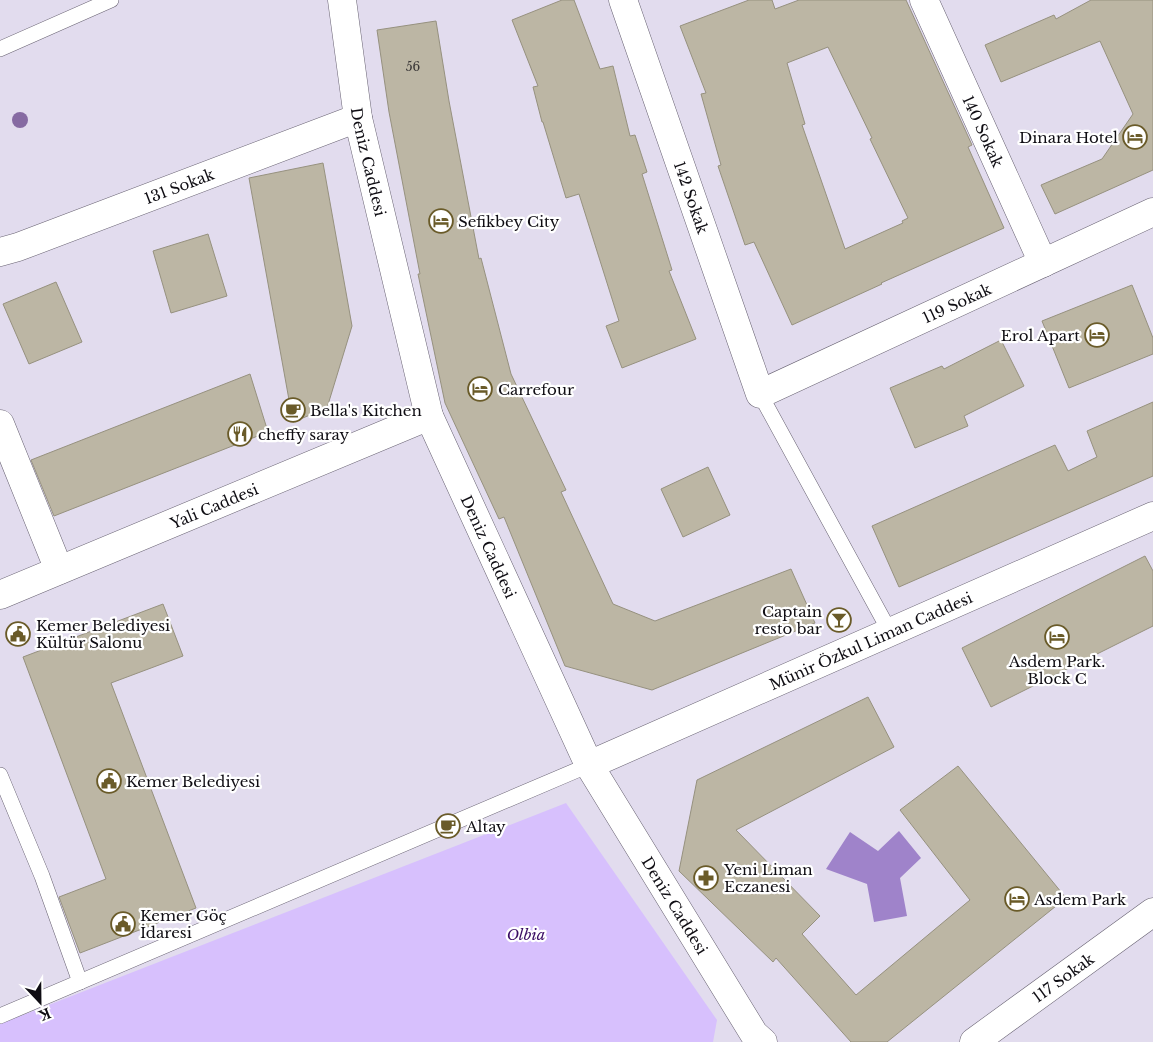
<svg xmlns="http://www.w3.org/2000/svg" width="1153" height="1042" font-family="'Libre Baskerville',serif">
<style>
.green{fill:#d7c0fd}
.water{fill:#9f83ca}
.building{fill:#bcb6a4;stroke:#96917f;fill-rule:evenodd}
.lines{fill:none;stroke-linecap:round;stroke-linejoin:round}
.lane-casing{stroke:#686272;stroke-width:16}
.street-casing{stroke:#686272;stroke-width:29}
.secondary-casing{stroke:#686272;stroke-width:29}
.lane{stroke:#fff;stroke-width:15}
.street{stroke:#fff;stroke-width:28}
.secondary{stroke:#fff;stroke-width:28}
.tree{fill:#866aa2}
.labels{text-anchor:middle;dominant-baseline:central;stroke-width:4.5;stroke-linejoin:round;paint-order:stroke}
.number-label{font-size:12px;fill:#3a3737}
.street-label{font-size:15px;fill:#0f0d13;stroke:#fff}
.poi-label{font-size:15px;fill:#0f0d13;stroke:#fff;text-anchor:start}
.park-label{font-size:15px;font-style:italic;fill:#3a0d64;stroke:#fff}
</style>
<rect width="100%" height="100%" fill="#e2dcee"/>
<polygon class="green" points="566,803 717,1020 713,1042 0,1042 0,1024"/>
<polygon class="water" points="899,831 921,858 900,878 907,916 874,922 867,884 826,869 850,832 878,851"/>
<g class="building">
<polygon points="562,0 574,0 600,69 613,66 630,136 635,135 647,172 642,174 672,270 669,271 696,339 622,368 606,326 619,321 579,194 566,198 543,122 542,122 533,87 538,86 512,20"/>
<path d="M749,0H772L775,9L799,0H906L972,145L968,147L1004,228L881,283L882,284L792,325L754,242L745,245L718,166L721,165L701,94L706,93L680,26ZM828,47L872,138L870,139L908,218L902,221L903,223L845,249L802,125L805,124L787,63Z"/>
<polygon points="1091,0 1153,0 1153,170 1055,214 1041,185 1102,159 1133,114 1100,41 1001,82 985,45 1054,15 1056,19"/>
<polygon points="436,21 449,101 479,259 481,258 511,374 566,490 561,492 613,604 655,621 791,569 815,623 652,690 565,666 504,517 499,519 445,403 418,274 420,274 389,112 377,30"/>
<polygon points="323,163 352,326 327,408 293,422 249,178"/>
<polygon points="208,234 227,296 171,313 153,251"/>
<polygon points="56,282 82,342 29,364 3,304"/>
<polygon points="1132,285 1153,338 1153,354 1069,388 1042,321"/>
<polygon points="1001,340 1024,386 964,416 968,426 915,448 890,388 942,366 944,369"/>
<polygon points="250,374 268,432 54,516 31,460"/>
<polygon points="1153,402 1153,476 899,587 872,526 1055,445 1068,471 1097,457 1087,431"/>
<polygon points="708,467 730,515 683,537 661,489"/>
<polygon points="1145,556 1153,571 1153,626 991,707 962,648"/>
<polygon points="163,604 183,656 111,683 196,908 80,953 59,897 106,879 23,657"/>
<polygon points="868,697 894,747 736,830 820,916 802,934 856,995 970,900 900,810 958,766 1066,898 887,1042 851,1042 776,958 773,962 679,871 697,780"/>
</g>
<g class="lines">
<g class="lane-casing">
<g id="lane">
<polyline points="0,49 111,0"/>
<polyline points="760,394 890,632"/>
<polyline points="0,775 42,876 80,982"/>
<polyline points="0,1016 589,765"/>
</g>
</g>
<g class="street-casing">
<g id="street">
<path id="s1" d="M623,0L760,394L1153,212"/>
<path id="s2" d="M924,0L1043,263"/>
<path id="s3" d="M0,252L18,247L358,118"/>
<polyline points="0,424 59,570"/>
<path id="s4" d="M589,765L1153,516"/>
<path id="s5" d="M974,1042L1153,912"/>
</g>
</g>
<g class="secondary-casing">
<g id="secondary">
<path id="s6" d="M342,0L358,118L429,416L589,765L754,1034L763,1042"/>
<path id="s7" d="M0,595L429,416"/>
</g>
</g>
<use href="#lane" class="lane"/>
<use href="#street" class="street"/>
<use href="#secondary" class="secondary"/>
</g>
<circle class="tree" cx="20" cy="120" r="8"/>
<defs>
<g id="hotel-ring" transform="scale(1.25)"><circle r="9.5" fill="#fff" stroke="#6a5b29" stroke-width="1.5"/><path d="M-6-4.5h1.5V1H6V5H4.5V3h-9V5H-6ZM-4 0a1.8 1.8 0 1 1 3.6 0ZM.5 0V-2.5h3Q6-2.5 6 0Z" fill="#6a5b29"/></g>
<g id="cafe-ring" transform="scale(1.25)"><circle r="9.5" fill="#fff" stroke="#6a5b29" stroke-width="1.5"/><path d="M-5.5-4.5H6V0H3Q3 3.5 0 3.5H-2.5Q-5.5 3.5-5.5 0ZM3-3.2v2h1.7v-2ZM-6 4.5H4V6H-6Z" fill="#6a5b29"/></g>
<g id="restaurant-ring" transform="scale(1.25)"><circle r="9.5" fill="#fff" stroke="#6a5b29" stroke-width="1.5"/><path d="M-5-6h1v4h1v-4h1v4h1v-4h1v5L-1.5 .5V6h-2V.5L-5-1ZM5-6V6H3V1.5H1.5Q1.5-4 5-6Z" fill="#6a5b29"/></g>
<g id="bar-ring" transform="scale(1.25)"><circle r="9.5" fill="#fff" stroke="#6a5b29" stroke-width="1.5"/><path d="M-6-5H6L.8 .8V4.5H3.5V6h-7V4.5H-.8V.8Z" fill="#6a5b29"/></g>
<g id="civic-ring" transform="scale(1.25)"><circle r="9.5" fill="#fff" stroke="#6a5b29" stroke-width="1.5"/><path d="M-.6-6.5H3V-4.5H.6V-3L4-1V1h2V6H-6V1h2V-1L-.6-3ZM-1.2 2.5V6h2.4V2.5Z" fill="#6a5b29"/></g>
<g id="pharmacy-ring" transform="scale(1.25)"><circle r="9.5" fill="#fff" stroke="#6a5b29" stroke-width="1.5"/><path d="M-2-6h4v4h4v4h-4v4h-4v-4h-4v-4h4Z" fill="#6a5b29"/></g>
</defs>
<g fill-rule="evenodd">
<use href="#hotel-ring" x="1135" y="137"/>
<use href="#hotel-ring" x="441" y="221"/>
<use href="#hotel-ring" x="1097" y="335"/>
<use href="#hotel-ring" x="480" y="389"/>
<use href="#cafe-ring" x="293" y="410"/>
<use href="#restaurant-ring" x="240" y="434"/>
<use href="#bar-ring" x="839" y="620"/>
<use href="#civic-ring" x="18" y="634"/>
<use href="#hotel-ring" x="1057" y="637"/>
<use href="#civic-ring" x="109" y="781"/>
<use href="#cafe-ring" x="448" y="826"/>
<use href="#pharmacy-ring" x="706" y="878"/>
<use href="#hotel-ring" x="1017" y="899"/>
<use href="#civic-ring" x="123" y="924"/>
</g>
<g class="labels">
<g class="number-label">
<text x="413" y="66">56</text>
</g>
<g class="street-label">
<text stroke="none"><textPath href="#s2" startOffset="144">140 Sokak</textPath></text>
<text stroke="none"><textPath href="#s6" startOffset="164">Deniz Caddesi</textPath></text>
<text stroke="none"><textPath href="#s3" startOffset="191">131 Sokak</textPath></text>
<text stroke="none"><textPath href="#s1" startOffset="209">142 Sokak</textPath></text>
<text stroke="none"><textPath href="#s1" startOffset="634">119 Sokak</textPath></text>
<text stroke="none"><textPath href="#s7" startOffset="232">Yali Caddesi</textPath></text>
<text stroke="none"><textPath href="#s6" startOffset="569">Deniz Caddesi</textPath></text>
<text stroke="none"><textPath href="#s4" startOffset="308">Münir Özkul Liman Caddesi</textPath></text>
<text stroke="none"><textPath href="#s6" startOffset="974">Deniz Caddesi</textPath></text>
<text stroke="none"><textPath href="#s5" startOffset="110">117 Sokak</textPath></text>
</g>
<g class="poi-label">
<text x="1118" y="137" text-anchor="end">Dinara Hotel</text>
<text x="458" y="221">Sefikbey City</text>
<text x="1080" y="335" text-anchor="end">Erol Apart</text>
<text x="498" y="389">Carrefour</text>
<text x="310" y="410">Bella's Kitchen</text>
<text x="258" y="434">cheffy saray</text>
<text x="822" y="611" text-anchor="end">Captain<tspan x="822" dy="17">resto bar</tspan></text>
<text x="36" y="625">Kemer Belediyesi<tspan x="36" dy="17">Kültür Salonu</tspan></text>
<text x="1057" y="661" text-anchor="middle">Asdem Park.<tspan x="1057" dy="17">Block C</tspan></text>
<text x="126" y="781">Kemer Belediyesi</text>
<text x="466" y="826">Altay</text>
<text x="724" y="869">Yeni Liman<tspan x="724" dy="17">Eczanesi</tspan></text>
<text x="1034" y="899">Asdem Park</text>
<text x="140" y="915">Kemer Göç<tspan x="140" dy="17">İdaresi</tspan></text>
</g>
<g class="park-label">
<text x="526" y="934">Olbia</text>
</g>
</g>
<g transform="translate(40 1002) rotate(158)" stroke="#ffffff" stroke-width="4" paint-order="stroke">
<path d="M0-4L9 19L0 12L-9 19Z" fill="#0f0d13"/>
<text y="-8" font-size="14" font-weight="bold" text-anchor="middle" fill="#0f0d13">K</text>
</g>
</svg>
